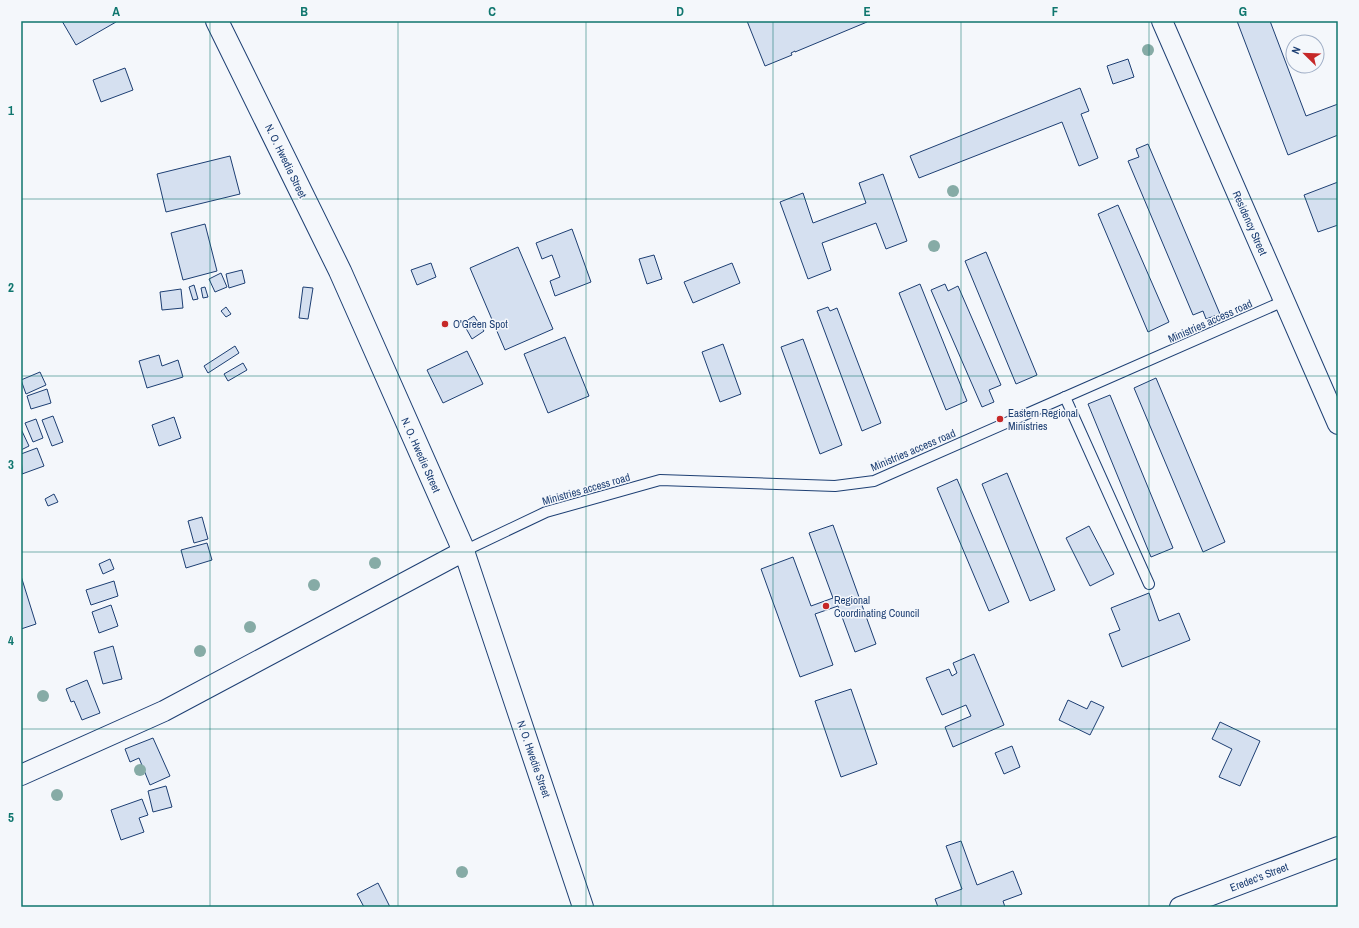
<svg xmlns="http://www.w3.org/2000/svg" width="1359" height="928" font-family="'Archivo Narrow',sans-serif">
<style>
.building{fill:#d5e0f0;stroke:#1d3f73}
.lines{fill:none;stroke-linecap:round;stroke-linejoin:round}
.lane-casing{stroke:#1d3f73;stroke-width:12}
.street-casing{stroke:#1d3f73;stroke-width:22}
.secondary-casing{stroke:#1d3f73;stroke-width:24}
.lane{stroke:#f4f7fb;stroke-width:10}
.street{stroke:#f4f7fb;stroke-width:20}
.secondary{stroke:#f4f7fb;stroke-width:22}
.tree{fill:#86aba6}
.grid{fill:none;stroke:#0f766e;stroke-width:1;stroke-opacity:0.55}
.poi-dot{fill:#c62828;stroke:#f4f7fb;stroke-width:1.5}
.labels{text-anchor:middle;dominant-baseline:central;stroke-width:3;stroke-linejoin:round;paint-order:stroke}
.street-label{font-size:11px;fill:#1d3f73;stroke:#f4f7fb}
.poi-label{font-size:11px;fill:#1d3f73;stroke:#f4f7fb;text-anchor:start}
.neatline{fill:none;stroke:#0f766e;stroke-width:1.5}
.grid-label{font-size:13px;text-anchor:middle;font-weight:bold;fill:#0f766e}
</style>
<rect width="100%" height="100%" fill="#f4f7fb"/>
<g class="building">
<polygon points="62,21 116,21 116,22 76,45"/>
<polygon points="747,21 867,21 867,22 795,52 795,51 791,53 792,55 765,66"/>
<polygon points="1237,21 1270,21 1306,116 1338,104 1338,135 1288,155"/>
<polygon points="1128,59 1134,77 1113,84 1107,66"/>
<polygon points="125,68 133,90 101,102 93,80"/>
<polygon points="1080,88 1089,111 1081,114 1098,158 1079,166 1062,122 919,178 910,156"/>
<polygon points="1148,144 1220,314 1206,319 1203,311 1193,315 1128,161 1139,157 1136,149"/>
<polygon points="230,156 240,194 166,212 157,174"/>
<polygon points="883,174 907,241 886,249 876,223 822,243 831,270 808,279 780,202 803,193 813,223 866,203 859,183"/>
<polygon points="1338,182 1338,225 1318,232 1304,195"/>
<polygon points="1118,205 1169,322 1148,332 1098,214"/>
<polygon points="205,224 217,271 183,280 171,233"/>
<polygon points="572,229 591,282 555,296 550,281 560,277 552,255 542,259 536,243"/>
<polygon points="518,247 553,329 505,350 470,268"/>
<polygon points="986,252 1037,375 1016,384 965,261"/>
<polygon points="654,255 662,279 647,284 639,259"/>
<polygon points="431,263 436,277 417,285 411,270"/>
<polygon points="732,263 740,283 693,303 684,282"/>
<polygon points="242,270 245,283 229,288 226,274"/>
<polygon points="221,273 227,287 215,292 209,279"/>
<polygon points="920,284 967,401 946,410 899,293"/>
<polygon points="945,284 948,291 958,286 1001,385 989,390 994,402 982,407 931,290"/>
<polygon points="194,285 198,299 193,300 189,287"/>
<polygon points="205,287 208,297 203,298 201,288"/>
<polygon points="303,287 313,288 308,319 299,318"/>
<polygon points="181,289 183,308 162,310 160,292"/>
<polygon points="226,307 231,314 226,317 221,311"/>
<polygon points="828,307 830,311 837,308 881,423 862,431 817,311"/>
<polygon points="474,316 484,331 472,339 463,323"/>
<polygon points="565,337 589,396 548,413 524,354"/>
<polygon points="803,339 842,445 820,454 781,347"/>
<polygon points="723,344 741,394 720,402 702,352"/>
<polygon points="235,346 239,353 208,373 204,366"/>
<polygon points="467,351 483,384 443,403 427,370"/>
<polygon points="159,355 162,366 178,360 183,377 147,388 139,361"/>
<polygon points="243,363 247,370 228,381 224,374"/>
<polygon points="40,372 46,385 26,394 21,380"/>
<polygon points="1156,378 1225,542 1203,552 1134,388"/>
<polygon points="47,389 51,403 31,409 27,396"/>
<polygon points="1110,395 1173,548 1151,557 1088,404"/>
<polygon points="53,416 63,442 52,446 42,420"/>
<polygon points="174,417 181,438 159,446 152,425"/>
<polygon points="36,419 43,438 33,442 25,423"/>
<polygon points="21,429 29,446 21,450"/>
<polygon points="37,448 44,466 22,474 21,454"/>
<polygon points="1007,473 1055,590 1030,601 982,484"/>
<polygon points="957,479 1009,602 989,611 937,488"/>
<polygon points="54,494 58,502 48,506 45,499"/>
<polygon points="202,517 208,539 194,543 188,521"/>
<polygon points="833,525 876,644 855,652 838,606 815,614 833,665 800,677 761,569 793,557 811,606 833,598 809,533"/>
<polygon points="1089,526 1114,574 1090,586 1066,538"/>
<polygon points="207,543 212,560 186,568 181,550"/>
<polygon points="110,559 114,569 103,574 99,564"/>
<polygon points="21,576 36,624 21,629"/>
<polygon points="114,581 118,596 91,605 86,590"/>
<polygon points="1149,593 1159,621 1179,613 1190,640 1122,667 1109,634 1120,630 1111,608"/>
<polygon points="111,605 118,626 99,633 92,612"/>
<polygon points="113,646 122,679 103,684 94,652"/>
<polygon points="974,654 1004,725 953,747 945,727 971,716 966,705 942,715 926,678 949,669 952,676 957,673 953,663"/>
<polygon points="87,680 100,713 82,720 74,701 71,702 66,689"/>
<polygon points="851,689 877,764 841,777 815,701"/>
<polygon points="1068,700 1087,709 1091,701 1104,707 1090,735 1059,720"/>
<polygon points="1220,722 1260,741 1240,786 1219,777 1232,749 1212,739"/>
<polygon points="153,738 170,776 150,785 139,758 130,762 125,749"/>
<polygon points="1012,746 1020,767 1004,774 995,753"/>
<polygon points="166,786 172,807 153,812 148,791"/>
<polygon points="142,799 148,815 139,818 144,832 121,840 111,810"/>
<polygon points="961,841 977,885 1013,871 1022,894 1003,901 1005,907 938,907 935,899 962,889 946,846"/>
<polygon points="378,883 390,907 364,907 357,894"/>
</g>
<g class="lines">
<g class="lane-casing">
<g id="lane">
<polyline points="1065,397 1149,584"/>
<polyline points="464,551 546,512 660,480 835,486 874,481 1284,301"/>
</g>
</g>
<g class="street-casing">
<g id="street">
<polyline points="1162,21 1338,424"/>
<polyline points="21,775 164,711 464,551 583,907"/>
<polyline points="1180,907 1338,847"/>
</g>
</g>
<g class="secondary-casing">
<polyline id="secondary" points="217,21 340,271 464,551"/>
</g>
<use href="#lane" class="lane"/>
<use href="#street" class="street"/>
<use href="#secondary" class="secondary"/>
</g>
<g class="tree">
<circle cx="1148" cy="50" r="6"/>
<circle cx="953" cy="191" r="6"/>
<circle cx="934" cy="246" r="6"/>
<circle cx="375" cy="563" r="6"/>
<circle cx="314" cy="585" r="6"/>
<circle cx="250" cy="627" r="6"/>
<circle cx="200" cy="651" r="6"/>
<circle cx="43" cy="696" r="6"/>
<circle cx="140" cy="770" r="6"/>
<circle cx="57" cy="795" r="6"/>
<circle cx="462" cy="872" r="6"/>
</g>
<path class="grid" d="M210,21V907M398,21V907M586,21V907M773,21V907M961,21V907M1149,21V907M21,199H1338M21,376H1338M21,552H1338M21,729H1338"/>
<g class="poi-dot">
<circle cx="445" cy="324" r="4"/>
<circle cx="1000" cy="419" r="4"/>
<circle cx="826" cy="606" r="4"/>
</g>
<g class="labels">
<g class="street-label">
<text transform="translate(286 161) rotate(64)">N. O. Hwedie Street</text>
<text transform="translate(1250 223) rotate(66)">Residency Street</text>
<text transform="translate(1210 321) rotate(-24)">Ministries access road</text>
<text transform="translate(913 450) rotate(-23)">Ministries access road</text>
<text transform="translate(421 455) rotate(66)">N. O. Hwedie Street</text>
<text transform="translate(586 489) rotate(-16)">Ministries access road</text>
<text transform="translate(534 759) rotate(71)">N. O. Hwedie Street</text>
<text transform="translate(1259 877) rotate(-21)">Eredec's Street</text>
</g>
<g class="poi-label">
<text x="453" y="324">O'Green Spot</text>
<text x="1008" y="413">Eastern Regional<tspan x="1008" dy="13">Ministries</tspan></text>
<text x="834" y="600">Regional<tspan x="834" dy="13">Coordinating Council</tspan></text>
</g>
</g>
<rect width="1359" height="928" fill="none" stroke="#f4f7fb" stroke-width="44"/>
<g transform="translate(1305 54) rotate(293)"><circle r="19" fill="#f4f7fb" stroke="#9eadc5"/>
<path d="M0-3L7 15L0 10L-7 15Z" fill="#c62828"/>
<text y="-6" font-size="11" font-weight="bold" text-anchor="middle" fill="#1d3f73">N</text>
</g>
<rect x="22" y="22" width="1315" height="884" class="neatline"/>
<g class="grid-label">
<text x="116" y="16">A</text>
<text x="304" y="16">B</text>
<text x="492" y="16">C</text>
<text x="680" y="16">D</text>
<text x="867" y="16">E</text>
<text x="1055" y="16">F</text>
<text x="1243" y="16">G</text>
<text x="11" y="115">1</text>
<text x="11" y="292">2</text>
<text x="11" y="469">3</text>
<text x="11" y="645">4</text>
<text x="11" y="822">5</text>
</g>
</svg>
